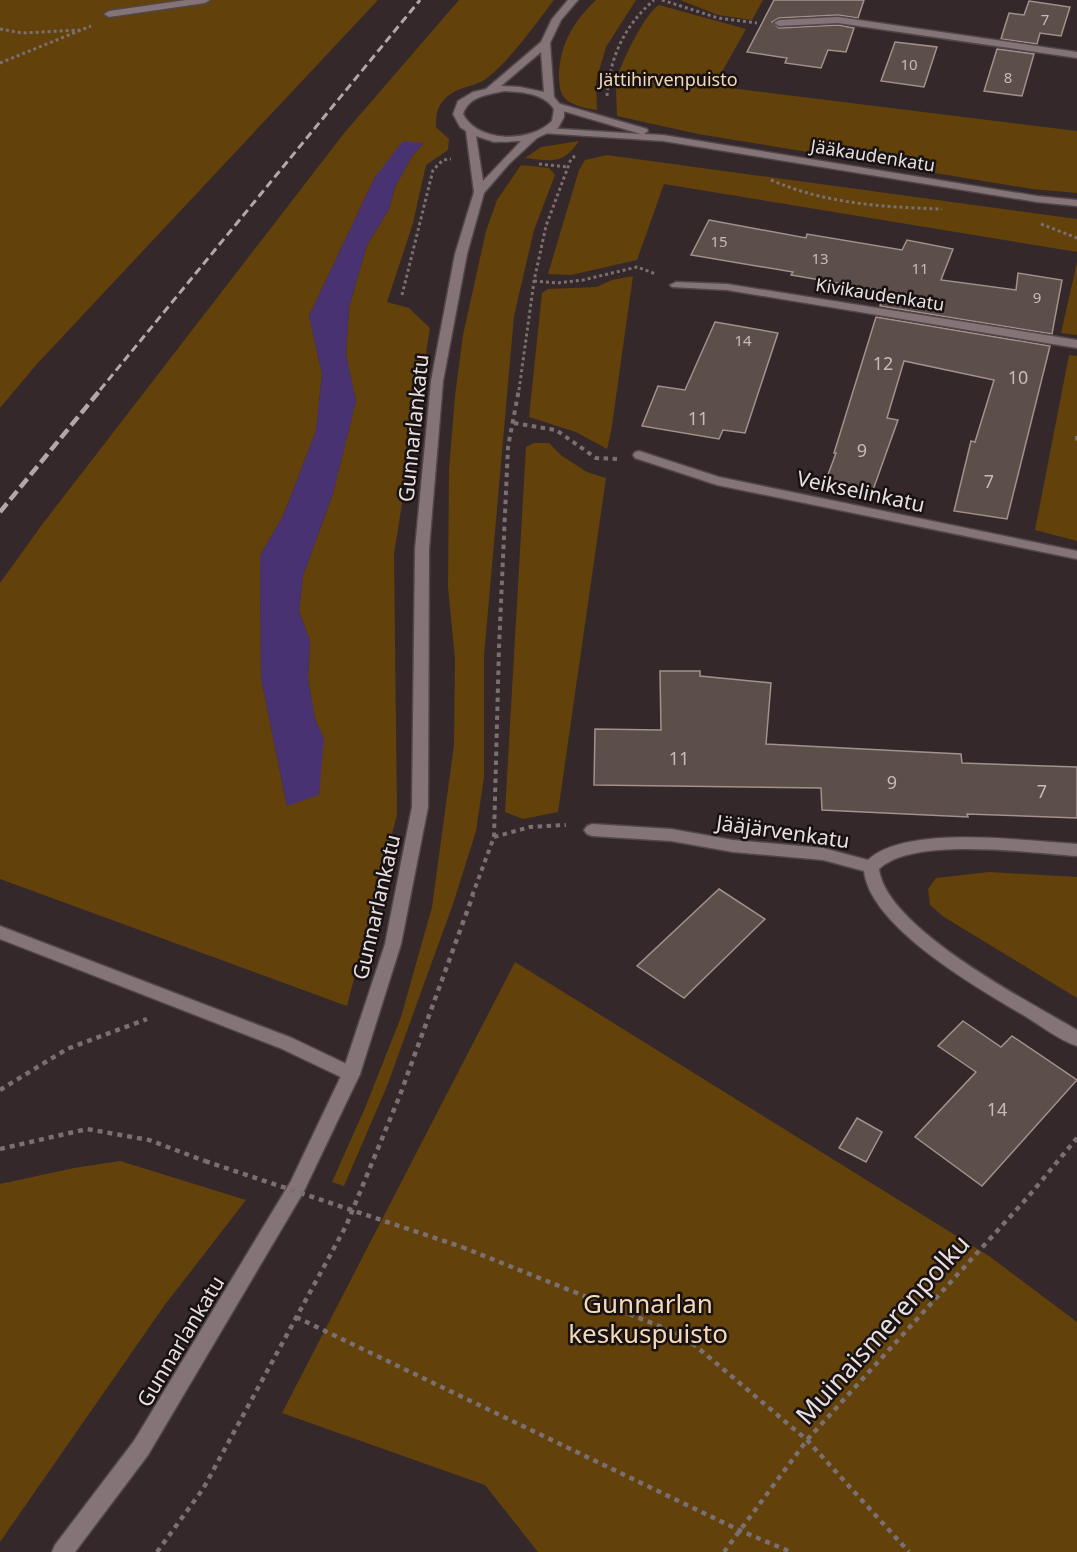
<svg xmlns="http://www.w3.org/2000/svg" width="1077" height="1552" font-family="'Noto Sans',sans-serif">
<style>
.green{fill:#62410b;fill-rule:evenodd}
.water{fill:#493271}
.building{fill:#5c4e49;stroke:#a2918c;stroke-width:1.5}
.lines{fill:none;stroke-linecap:round;stroke-linejoin:round}
.lane-casing{stroke:#514649;stroke-width:3}
.street-casing{stroke:#514649;stroke-width:3}
.secondary-casing{stroke:#514649;stroke-width:3}
.path-far2{stroke:#7a6f71;stroke-width:3;stroke-dasharray:3 3;stroke-linecap:butt}
.path-far1{stroke:#7a6f71;stroke-width:4;stroke-dasharray:4.5 4.5;stroke-linecap:butt}
.path{stroke:#7a6f71;stroke-width:4.5;stroke-dasharray:5 5;stroke-linecap:butt}
.lane{fill:#847477;fill-rule:evenodd}
.street{fill:#847477;fill-rule:evenodd}
.secondary{fill:#847477;fill-rule:evenodd}
.rail-far1{stroke:#b2a8aa;stroke-width:3;stroke-dasharray:8 4.5;stroke-linecap:butt}
.rail{stroke:#b2a8aa;stroke-width:4.5;stroke-dasharray:11 5;stroke-linecap:butt}
.path-bridge{stroke:#7a6f71;stroke-width:4.5;stroke-dasharray:5 5;stroke-linecap:butt}
.labels{text-anchor:middle;dominant-baseline:central;stroke-width:5;stroke-linejoin:round;paint-order:stroke}
.far-number-label{font-size:15px;fill:#c6bbbb}
.far-park-label{font-size:18px;fill:#f4d9b7;stroke:#191213}
.far-street-label{font-size:18px;fill:#e9dfe1;stroke:#191213}
.number-label{font-size:18px;fill:#c6bbbb}
.street-label{font-size:21px;fill:#e9dfe1;stroke:#191213}
.near-park-label{font-size:26px;fill:#f4d9b7;stroke:#191213}
.near-street-label{font-size:26px;fill:#e9dfe1;stroke:#191213}
</style>
<rect width="100%" height="100%" fill="#35282a"/>
<g class="green">
<polygon points="0,0 378,0 36,365 0,408"/>
<path d="M459,0H554C533,27 514,56 487,78C473,89 458,84 443,101C436,109 436,117 436,127L449,139L448,150L426,165L413,223L387,302L409,308L430,328L394,554L397,815L347,1006L0,879V583L41,526L345,132ZM424,143L412,156L395,187L389,209L367,245L349,307L346,355L356,401L333,493L303,576L299,611L310,641L308,679L315,719L324,739L287,806L261,678L260,556L283,516L316,431L322,374L309,316L375,177Z"/>
<path d="M596,0H636L606,47L596,81L597,110C586,108 570,106 563,96C559,90 559,80 559,73C561,42 574,21 596,0Z"/>
<polygon points="680,0 763,0 752,20 718,15"/>
<path d="M659,5L746,29L714,86L1077,131V193L1032,189L698,134L617,116C617,104 615,89 617,78C622,61 645,13 659,5Z"/>
<path d="M579,141C563,165 551,161 525,158L541,147Z"/>
<polygon points="607,155 1077,219 1077,252 664,184 637,260 571,275 548,274 579,170 585,160"/>
<polygon points="521,165 549,168 555,175 534,230 514,316 484,656 484,777 476,831 453,904 387,1086 344,1186 332,1182 365,1108 401,1017 432,907 454,745 455,659 448,587 449,469 455,396 463,335 486,231 497,200"/>
<polygon points="1077,262 1077,335 1061,333"/>
<polygon points="633,276 611,432 607,449 576,432 529,417 542,293 548,289 596,287 612,280"/>
<polygon points="1069,355 1077,356 1077,541 1035,530"/>
<polygon points="534,443 549,443 562,456 587,472 606,478 558,812 523,819 505,812 526,447"/>
<polygon points="989,872 1077,877 1077,998 944,917 930,905 928,889 936,878"/>
<polygon points="515,962 989,1256 1077,1322 1077,1552 538,1552 485,1485 282,1413"/>
<polygon points="120,1161 246,1200 164,1306 0,1542 0,1184 74,1168"/>
</g>
<polygon class="water" points="403,141 424,143 412,156 395,187 389,209 367,245 349,307 346,355 356,401 333,493 303,576 299,611 310,641 308,679 315,719 324,739 319,795 287,806 261,678 260,556 283,516 316,431 322,374 309,316 375,177"/>
<g class="building">
<polygon points="774,0 864,0 858,18 838,15 779,18 772,22 779,28 838,25 854,28 846,52 828,50 821,68 785,63 787,58 747,52"/>
<polygon points="1029,1 1070,7 1061,36 1040,33 1037,44 1001,39 1009,13 1024,15"/>
<polygon points="895,42 937,47 924,87 881,81"/>
<polygon points="997,49 1034,54 1022,96 984,91"/>
<polygon points="709,220 806,238 807,234 902,250 907,240 953,249 941,280 1016,290 1018,273 1062,280 1052,334 880,306 884,291 791,275 793,272 691,255"/>
<polygon points="876,317 1050,346 1007,519 954,511 971,441 975,442 994,380 904,361 887,418 898,420 873,490 826,480 836,453 834,453"/>
<polygon points="715,322 778,333 745,433 723,430 719,439 642,426 658,386 685,390"/>
<polygon points="660,671 700,671 700,676 771,683 766,744 961,754 962,763 1077,767 1077,818 967,814 968,817 822,810 821,788 594,785 595,729 661,730"/>
<polygon points="719,889 765,919 684,998 637,966"/>
<polygon points="963,1021 1001,1047 1012,1036 1077,1080 982,1186 915,1137 976,1072 938,1046"/>
<polygon points="857,1118 882,1132 866,1162 839,1148"/>
</g>
<g class="lines">
<g class="lane-casing">
<g id="lane">
<polygon points="186,0 210,0 205,3 109,17 104,14 109,11"/>
<polygon points="0,926 292,1038 357,1069 360,1074 357,1079 351,1081 345,1079 280,1048 0,939"/>
</g>
</g>
<g class="street-casing">
<g id="street">
<polygon points="838,17 1077,52 1077,58 838,23 779,26 774,23 779,20"/>
<polygon points="557,103 647,129 648,131 644,134 663,135 1037,196 1077,200 1077,206 1037,202 663,141 542,133 542,129 546,128 641,134 553,108 553,104"/>
<polygon points="676,282 727,284 1077,340 1077,348 727,290 672,287 670,285"/>
<polygon points="639,451 719,477 1077,551 1077,559 717,485 635,458 633,455 635,452"/>
<path d="M592,824L671,829L733,840L823,848L868,860C906,824 1027,841 1077,844V856C1031,853 913,836 879,869C886,928 1028,1001 1077,1030V1046C1059,1040 1041,1026 1025,1016C979,989 870,927 864,871L823,860L733,852L671,841L592,836L587,834L584,830L587,826Z"/>
</g>
</g>
<g class="secondary-casing">
<path id="secondary" d="M568,0H578L561,20L550,43L554,97L564,109V117L558,128L537,138L509,164L484,193L467,254L443,381L429,549L428,807L401,944L360,1074L303,1193L148,1455L75,1552H52L55,1545L134,1441L291,1181L342,1074L385,944L412,807L415,549L431,381L455,254L474,192L466,131L460,127L453,114L458,101L473,92L486,89L541,42L552,19ZM541,52L544,92L520,87L501,86ZM504,91C521,92 544,93 554,109L552,121C530,143 478,143 463,114C469,96 487,95 504,91ZM476,136L494,142L521,141L483,181Z"/>
</g>
<g class="path-far2">
<polyline points="662,0 718,18 757,23"/>
<polyline points="0,29 22,33 80,30"/>
<polyline points="0,63 91,26"/>
<path d="M607,96C610,57 624,26 654,0"/>
<polyline points="539,164 568,167"/>
<path d="M771,180C826,204 883,207 942,209"/>
<polyline points="1041,224 1077,238"/>
<polyline points="534,281 557,283 583,280 637,267 656,274"/>
<polyline points="402,295 433,170 443,160 451,159"/>
<polyline points="519,390 534,281 546,226 571,159 575,156"/>
</g>
<g class="path-far1">
<polyline points="514,423 556,430 596,458 617,459"/>
<polyline points="1077,436 1077,445"/>
<polyline points="494,837 530,827 566,825"/>
<polyline points="472,896 494,837 499,647 508,447 519,389"/>
</g>
<g class="path">
<polyline points="0,1090 67,1049 147,1019"/>
<polyline points="0,1149 87,1129 149,1140 205,1161"/>
<polyline points="462,1247 684,1336 807,1440 909,1552"/>
<polyline points="296,1317 741,1531 791,1552"/>
<polyline points="157,1552 203,1489 346,1226 400,1095 473,895"/>
<polyline points="724,1552 807,1440 1028,1197 1077,1138"/>
</g>
<use href="#lane" class="lane"/>
<use href="#street" class="street"/>
<use href="#secondary" class="secondary"/>
<polyline class="rail-far1" points="100,390 420,0"/>
<polyline class="rail" points="0,512 101,389"/>
<polyline class="path-bridge" points="205,1161 462,1247"/>
</g>
<g class="labels">
<g class="far-number-label">
<text x="1045" y="19">7</text>
<text x="909" y="64">10</text>
<text x="1008" y="77">8</text>
<text x="719" y="241">15</text>
<text x="820" y="258">13</text>
<text x="920" y="268">11</text>
<text x="1037" y="297">9</text>
<text x="743" y="340">14</text>
</g>
<g class="far-park-label">
<text x="668" y="79">Jättihirvenpuisto</text>
</g>
<g class="far-street-label">
<text transform="translate(873 155) rotate(9)">Jääkaudenkatu</text>
<text transform="translate(880 294) rotate(9)">Kivikaudenkatu</text>
</g>
<g class="number-label">
<text x="883" y="363">12</text>
<text x="1018" y="377">10</text>
<text x="698" y="418">11</text>
<text x="862" y="450">9</text>
<text x="989" y="481">7</text>
<text x="679" y="758">11</text>
<text x="892" y="782">9</text>
<text x="1042" y="791">7</text>
<text x="997" y="1109">14</text>
</g>
<g class="street-label">
<text transform="translate(413 428) rotate(-84)">Gunnarlankatu</text>
<text transform="translate(861 491) rotate(12)">Veikselinkatu</text>
<text transform="translate(783 831) rotate(8)">Jääjärvenkatu</text>
<text transform="translate(376 907) rotate(-77)">Gunnarlankatu</text>
<text transform="translate(180 1341) rotate(-59)">Gunnarlankatu</text>
</g>
<g class="near-park-label">
<text x="648" y="1303">Gunnarlan<tspan x="648" dy="30">keskuspuisto</tspan></text>
</g>
<g class="near-street-label">
<text transform="translate(882 1329) rotate(-48)">Muinaismerenpolku</text>
</g>
</g>
</svg>
